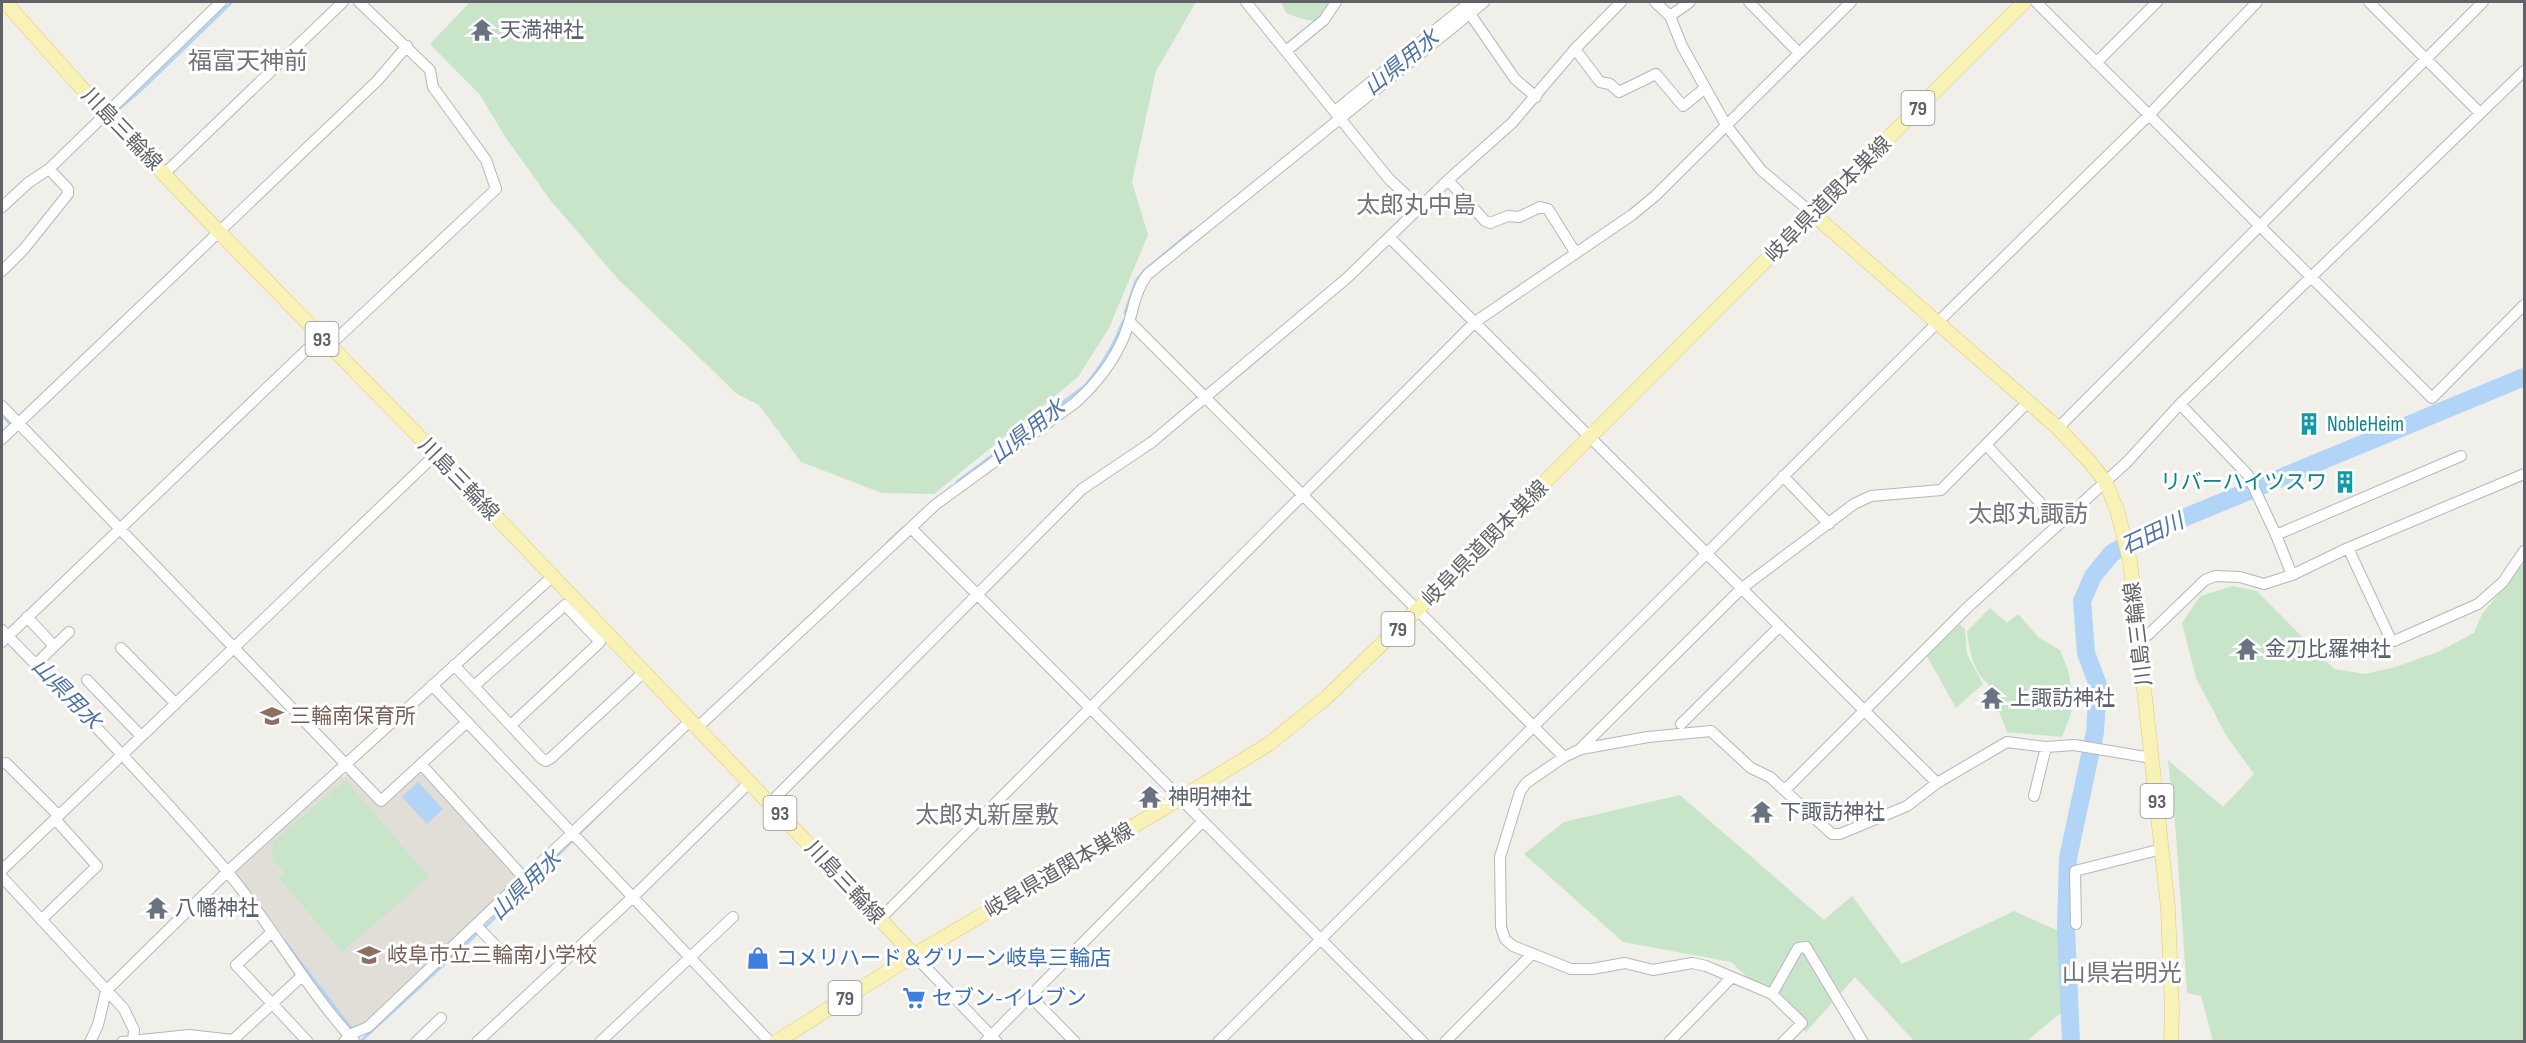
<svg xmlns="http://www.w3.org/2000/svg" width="2526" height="1043" font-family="'Sofia Sans Condensed','Noto Sans JP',sans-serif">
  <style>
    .education { fill: #e0ded7 }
    .green { fill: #c8e5ca }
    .water { fill: #b1d4f7 }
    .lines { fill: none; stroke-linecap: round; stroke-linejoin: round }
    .stream { stroke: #b1d4f7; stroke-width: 3 }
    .river { stroke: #b1d4f7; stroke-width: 18 }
    .minor-casing { stroke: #b5b7bb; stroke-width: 12 }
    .major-casing { stroke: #e5cb6d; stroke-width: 15 }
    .minor { stroke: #fff; stroke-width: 10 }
    .major { stroke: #f8f2b6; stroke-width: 14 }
    .labels { text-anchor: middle; stroke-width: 6; stroke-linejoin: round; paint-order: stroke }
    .shield { fill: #fff; stroke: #909195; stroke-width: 1.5 }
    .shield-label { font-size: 20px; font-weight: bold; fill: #606267 }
    .worship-label { font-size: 21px; fill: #5b616d; stroke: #fff; text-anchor: start }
    .street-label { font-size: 21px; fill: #606267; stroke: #fff }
    .culture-label { font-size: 21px; fill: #0d838f; stroke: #fff; text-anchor: start }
    .education-label { font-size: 21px; fill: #785e54; stroke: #fff; text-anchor: start }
    .shop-label { font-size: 21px; fill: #366cbe; stroke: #fff; text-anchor: start }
    .water-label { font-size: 22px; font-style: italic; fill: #4e74a9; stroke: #fff }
    .quarter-label { font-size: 24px; fill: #717479; stroke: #fff }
  </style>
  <rect width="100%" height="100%" fill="#f0efe9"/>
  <path class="education" d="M348 773 382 807 418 774H425L520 881 362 1028 353 1029 233 869 338 777H344Z"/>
  <path class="green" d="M470 2H1196L1156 71 1132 182 1148 235 1109 328 1078 377 934 494 882 493 801 462 759 405 737 394 618 279 551 201 506 138 480 95 430 44Z
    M1281 2H1339C1323 26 1311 23 1286 13Z
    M2524 563V1041H2213L2201 996 2187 993 2176 834 2168 760 2223 807 2254 774 2226 735 2196 678 2182 623 2200 596 2233 586 2257 591 2334 669 2365 674 2395 667 2438 652 2474 633 2482 614Z
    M1990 608 2007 623 2018 614 2039 638 2060 650 2068 670 2072 691 2071 714 2062 737 2007 732 1988 684C1973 671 1969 650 1967 631Z
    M1960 624 1965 629 1967 654 1983 684 1956 708 1927 656Z
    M346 780 429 877 342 952 279 878 285 873 272 860 273 842Z
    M1680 795 1824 920 1852 896 1902 964 2014 911 2065 934 2062 1012 2027 1041H1914L1855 977 1806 1032 1731 962 1623 942 1524 854 1564 822Z"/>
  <path class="water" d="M418 782 443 809 427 824 402 797Z"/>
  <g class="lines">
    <path class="stream" d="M117 110 140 91 232 2
      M1125 313 1136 281 1144 271 1192 231
      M2 415 11 425
      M957 482 1086 385C1101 366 1115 345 1123 321
      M888 542 903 528
      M578 835 601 812
      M484 928 573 840
      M283 939 351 1028
      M361 1041 479 932"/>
    <path class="river" d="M2071 1042 2066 929 2068 858 2095 732 2098 685 2086 653 2082 601 2093 576 2112 553 2157 529 2524 377"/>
    <g class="minor-casing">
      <path id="minor" d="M1246 2 1389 179 1419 207
        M1655 2 1670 16 1682 46 1726 125 1761 170 1813 214
        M1749 2 1799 53
        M2036 2 2432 398 2524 305
        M2369 2 2480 113
        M1466 8 1515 79 1536 97
        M1670 16 1690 2
        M1575 49 1600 82 1610 84 1619 92 1656 74 1683 106 1704 89
        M1286 51 1324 20 1336 2
        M2096 63 2157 2
        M1335 111 1470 2
        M164 174 343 2
        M1448 180 1485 221 1490 223 1508 216 1519 217 1540 207 1548 209 1575 252
        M2 207 28 183 49 169 221 2
        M1389 237 1937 783
        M2 271 24 249 68 194V189L49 169
        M1130 322 1564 757
        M329 346 496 189 486 160 433 87 430 70 359 2
        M2180 404 2248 475 2276 535 2292 575
        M2 406 381 801 421 764 525 879
        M2058 428 2483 2
        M2 439 377 81 407 46
        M1987 446 2059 523
        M1783 476 1829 524
        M911 528 1423 1042
        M2276 535 2461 456
        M2348 548 2391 640 2394 641 2478 604 2503 582 2524 551
        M27 617 54 646
        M2 630C78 708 155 787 226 870 272 925 306 989 355 1042
        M2139 640 2149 634 2205 580 2215 576 2240 577 2264 584 2292 575 2348 548 2524 474
        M2 642 320 337
        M121 648 176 704
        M40 660 69 632
        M454 665 542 759 546 761 551 758 644 672
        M87 680 141 736
        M432 685 770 1042
        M474 686 565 605 600 642 511 725
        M1681 724 1780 626
        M698 727 935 505 1075 403C1095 385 1112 364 1123 339 1133 318 1133 292 1148 274L1484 2
        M1581 748 1742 588 1854 504 1871 496 1941 490 2028 402
        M6 763 58 815
        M421 764 467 722
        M1785 790 1968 607 2127 462 2180 404 2524 71
        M2034 796 2046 747
        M770 803 1082 489 1152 442 1347 278 1448 180 1512 123 1575 49 1621 2
        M2 870 436 454
        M2 877 124 1009 134 1030 133 1042
        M880 919 1475 322 1632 215 1655 196 1851 2
        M41 920 97 866 55 819
        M2076 924 2075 871 2162 849
        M476 925 508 959
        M271 933 236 965 308 1042
        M914 955 997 1042
        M1772 994 1802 1023 1783 1042
        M1030 996 1075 1042
        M90 1042 98 1025 106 991 227 872 553 576
        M122 1042 189 1035 233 1040 302 976
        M344 1042 349 1035 368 1027 691 720
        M416 1042 441 1018
        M477 1042 633 897 749 783
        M600 1042 733 917
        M985 1042 1203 821
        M1218 1042 1938 322 2148 116 2257 2
        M1445 1042 1531 955
        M1669 1042 1731 978
        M1863 1042 1806 947 1798 948 1772 994 1706 966 1692 963 1653 970 1625 963 1592 969H1571L1513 946 1505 939 1501 927 1500 857 1520 792 1526 783 1564 757 1581 749 1648 737 1711 731 1751 768 1770 777 1832 834H1840L1907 806 1937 783 2007 742 2046 747 2074 745 2152 758"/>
    </g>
    <g class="major-casing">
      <path id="major" d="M5 2 77 83 219 232 436 454 914 955
        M1813 214 2058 428 2089 461 2105 481 2117 510 2130 561 2168 908 2172 1010 2171 1042
        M776 1042 914 955 1181 798 1269 744 1327 697 1418 609 2024 2"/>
    </g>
    <use href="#minor" class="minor"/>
    <use href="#major" class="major"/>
  </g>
  <defs>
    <g id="temple-bare" transform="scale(1.8)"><path d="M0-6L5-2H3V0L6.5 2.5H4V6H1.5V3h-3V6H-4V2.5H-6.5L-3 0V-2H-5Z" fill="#6b7280" stroke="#fff" stroke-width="2.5" paint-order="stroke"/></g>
    <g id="building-bare" transform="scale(1.8)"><path d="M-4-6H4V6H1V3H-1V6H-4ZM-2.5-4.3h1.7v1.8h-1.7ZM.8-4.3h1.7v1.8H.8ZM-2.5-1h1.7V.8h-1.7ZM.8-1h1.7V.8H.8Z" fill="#0f9aa8" stroke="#fff" stroke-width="2.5" paint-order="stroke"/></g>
    <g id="school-bare" transform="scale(1.8)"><path d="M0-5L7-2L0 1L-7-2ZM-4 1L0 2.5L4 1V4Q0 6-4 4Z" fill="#8d6e63" stroke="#fff" stroke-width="2.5" paint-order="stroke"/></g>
    <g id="shop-bare" transform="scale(1.8)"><path d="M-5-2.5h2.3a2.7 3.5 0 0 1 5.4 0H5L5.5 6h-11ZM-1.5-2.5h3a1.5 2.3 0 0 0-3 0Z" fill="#3f7fe0" stroke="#fff" stroke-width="2.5" paint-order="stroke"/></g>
    <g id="supermarket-bare" transform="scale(1.8)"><path d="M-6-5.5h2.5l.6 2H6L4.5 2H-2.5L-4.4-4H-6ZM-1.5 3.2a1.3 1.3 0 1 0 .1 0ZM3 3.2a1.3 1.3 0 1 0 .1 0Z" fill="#3f7fe0" stroke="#fff" stroke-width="2.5" paint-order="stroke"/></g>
  </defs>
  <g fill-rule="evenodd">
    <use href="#temple-bare" x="482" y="30"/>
    <use href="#building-bare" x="2309" y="424"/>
    <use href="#building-bare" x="2345" y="482"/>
    <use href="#temple-bare" x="2247" y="649"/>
    <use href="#temple-bare" x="1992" y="698"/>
    <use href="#school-bare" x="272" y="716"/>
    <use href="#temple-bare" x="1150" y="797"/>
    <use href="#temple-bare" x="1762" y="812"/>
    <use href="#temple-bare" x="157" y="908"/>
    <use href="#school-bare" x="369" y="955"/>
    <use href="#shop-bare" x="758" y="958"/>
    <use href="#supermarket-bare" x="914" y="998"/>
  </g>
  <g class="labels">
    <g class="shield">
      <rect x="1901.5" y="91" width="33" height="34" rx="4.5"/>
      <rect x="305.5" y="322" width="33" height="34" rx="4.5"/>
      <rect x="1381.5" y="612" width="33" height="34" rx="4.5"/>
      <rect x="2140.5" y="784" width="33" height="34" rx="4.5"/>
      <rect x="763.5" y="796" width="33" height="34" rx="4.5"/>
      <rect x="828.5" y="981" width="33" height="34" rx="4.5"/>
    </g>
    <g class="shield-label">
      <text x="1918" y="115">79</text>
      <text x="322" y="346">93</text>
      <text x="1398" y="636">79</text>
      <text x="2157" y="808">93</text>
      <text x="780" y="820">93</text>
      <text x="845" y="1005">79</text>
    </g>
    <g class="worship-label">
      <text x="500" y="37">天満神社</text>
      <text x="2265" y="656">金刀比羅神社</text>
      <text x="2010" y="705">上諏訪神社</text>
      <text x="1168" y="804">神明神社</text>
      <text x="1780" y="819">下諏訪神社</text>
      <text x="175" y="915">八幡神社</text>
    </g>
    <g class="street-label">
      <text transform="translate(122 129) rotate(46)" y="7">川島三輪線</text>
      <text transform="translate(1828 199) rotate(-45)" y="7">岐阜県道関本巣線</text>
      <text transform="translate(459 479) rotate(46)" y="7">川島三輪線</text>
      <text transform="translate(1485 543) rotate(-45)" y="7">岐阜県道関本巣線</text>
      <text transform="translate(2138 634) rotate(-97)" y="7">川島三輪線</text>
      <text transform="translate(1059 870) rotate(-30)" y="7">岐阜県道関本巣線</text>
      <text transform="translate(845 882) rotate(47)" y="7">川島三輪線</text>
    </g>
    <g class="culture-label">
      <text x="2327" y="431">NobleHeim</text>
      <text x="2327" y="489" text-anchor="end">リバーハイツスワ</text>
    </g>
    <g class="education-label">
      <text x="290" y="723">三輪南保育所</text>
      <text x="387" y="962">岐阜市立三輪南小学校</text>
    </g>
    <g class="shop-label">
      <text x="776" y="965">コメリハード＆グリーン岐阜三輪店</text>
      <text x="932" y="1005">セブン-イレブン</text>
    </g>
    <g class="water-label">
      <text transform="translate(1401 62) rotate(-39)" y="8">山県用水</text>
      <text transform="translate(1027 431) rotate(-38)" y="8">山県用水</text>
      <text transform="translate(2152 533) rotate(-25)" y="8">石田川</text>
      <text transform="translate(67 693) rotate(46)" y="8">山県用水</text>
      <text transform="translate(525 885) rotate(-44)" y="8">山県用水</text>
    </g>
    <g class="quarter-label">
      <text x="248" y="69">福富天神前</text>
      <text x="1416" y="213">太郎丸中島</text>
      <text x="2028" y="522">太郎丸諏訪</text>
      <text x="987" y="823">太郎丸新屋敷</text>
      <text x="2122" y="981">山県岩明光</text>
    </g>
  </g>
  <rect width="2526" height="1043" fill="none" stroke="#606267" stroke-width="6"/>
</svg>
